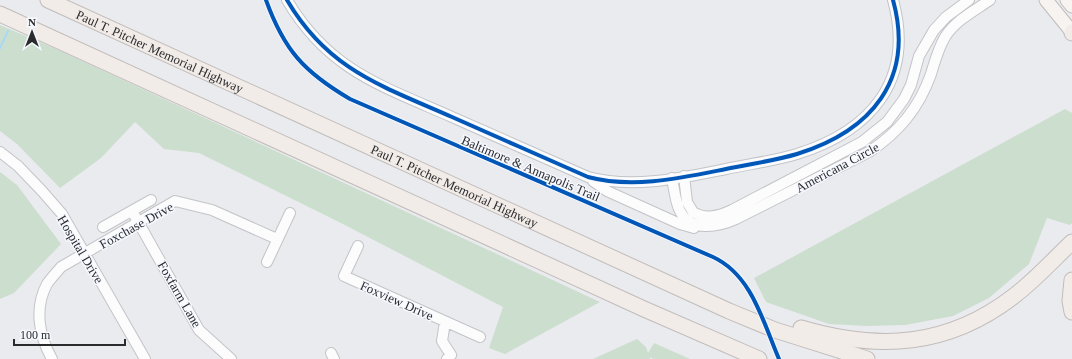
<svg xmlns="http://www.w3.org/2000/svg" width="1072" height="359" font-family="'Times New Roman',serif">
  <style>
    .green { fill: #ccdecd }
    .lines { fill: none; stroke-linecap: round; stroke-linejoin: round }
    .stream { stroke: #aad8f7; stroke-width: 2 }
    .minor-casing { stroke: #c3c4c7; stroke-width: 12 }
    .major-casing { stroke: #c1bcba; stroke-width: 15 }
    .highway-casing { stroke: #c1bcba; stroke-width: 17 }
    .minor { stroke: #fcfcfd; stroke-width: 10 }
    .major { stroke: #f6f3f1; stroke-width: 13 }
    .highway { stroke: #f2ece8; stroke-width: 15 }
    .cycleway-casing { stroke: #f5f8ff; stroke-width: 6 }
    .cycleway { stroke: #0057b8; stroke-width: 4 }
    .labels { text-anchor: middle; stroke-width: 3; stroke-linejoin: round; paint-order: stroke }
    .street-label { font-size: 13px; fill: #2a2b2d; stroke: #f5f8ff }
  </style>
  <rect width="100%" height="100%" fill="#eaebef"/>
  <path class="green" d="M0 25 63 52 600 302 505 354 489 348 503 307 339 222 199 153 164 149 135 122 101 158 60 188 17 144 0 131Z
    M1065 109 1072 113V223L1070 225 1047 218 1029 264 989 298 953 316 905 325 866 326 829 324 766 302 754 278Z
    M0 172 17 185 61 244 14 293 0 299Z
    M637 339 646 347 648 353 654 343 690 359H653L650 357V359H593Z"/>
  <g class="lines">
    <path class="stream" d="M0 48 8 31"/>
    <g class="minor-casing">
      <path id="minor" d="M287 0C328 70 382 86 452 117 497 137 543 157 588 177 633 189 681 178 726 169 749 164 774 161 797 154 871 131 915 80 893 0
        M0 152 18 166 42 191 62 214 145 359
        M684 176 687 202 693 212C706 220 719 216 732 210L862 142 887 122 904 99 911 85 919 56 934 30 946 17 969 0
        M672 178C674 188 675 200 679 209 689 233 718 227 736 219L869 152C899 132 919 108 931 74 935 61 938 49 945 37 956 20 974 11 990 0
        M593 181 607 191 680 224 694 228
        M132 211 199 330 231 359
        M103 227 151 200
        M358 246 344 276 480 337
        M267 262 290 213
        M445 322 442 341 451 355 447 359
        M331 353 334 359
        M52 359C39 336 34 308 47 284 51 278 57 272 61 267L175 201 212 210 277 239"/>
    </g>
    <g class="major-casing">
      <path id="major" d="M1046 0 1072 32
        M1067 0 1072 6"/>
    </g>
    <g class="highway-casing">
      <g id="highway">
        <path id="s1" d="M48 0 729 311 775 330 867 359"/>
        <path d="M0 14 644 309 759 359"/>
        <path d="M1072 32V33"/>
        <path d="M1072 280 1070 301 1072 312"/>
        <path d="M801 328C879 351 948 347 1014 296 1035 280 1053 260 1072 242"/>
      </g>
    </g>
    <use href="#minor" class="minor"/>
    <use href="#major" class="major"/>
    <use href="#highway" class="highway"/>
    <g class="cycleway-casing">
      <path id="cycleway" d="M266 0C284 50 304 72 350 99L713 257C752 275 763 322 779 359
        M287 0C328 70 382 86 452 117 497 137 543 157 588 177 633 189 681 178 726 169 749 164 774 161 797 154 871 131 915 80 893 0"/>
    </g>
    <use href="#cycleway" class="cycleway"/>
  </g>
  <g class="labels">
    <g class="street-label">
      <text dy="5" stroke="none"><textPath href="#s1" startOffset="123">Paul T. Pitcher Memorial Highway</textPath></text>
      <text transform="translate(837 167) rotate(-28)" y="5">Americana Circle</text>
      <text transform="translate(531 168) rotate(23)" y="5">Baltimore &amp; Annapolis Trail</text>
      <text dy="5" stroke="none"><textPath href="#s1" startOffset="447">Paul T. Pitcher Memorial Highway</textPath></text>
      <text transform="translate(136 225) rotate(-29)" y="5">Foxchase Drive</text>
      <text transform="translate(81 249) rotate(59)" y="5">Hospital Drive</text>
      <text transform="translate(180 294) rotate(60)" y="5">Foxfarm Lane</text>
      <text transform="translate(397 300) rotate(24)" y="5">Foxview Drive</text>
    </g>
  </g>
  <g transform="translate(32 32)" stroke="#f5f8ff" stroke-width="3" paint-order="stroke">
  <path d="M0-3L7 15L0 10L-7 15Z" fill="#2a2b2d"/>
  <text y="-6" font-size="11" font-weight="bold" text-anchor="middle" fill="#2a2b2d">N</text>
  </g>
  <path d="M14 339v6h111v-6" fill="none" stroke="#2a2b2d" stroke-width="2"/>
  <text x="20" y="339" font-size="12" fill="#2a2b2d" stroke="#f5f8ff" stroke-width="3" paint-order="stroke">100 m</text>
</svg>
